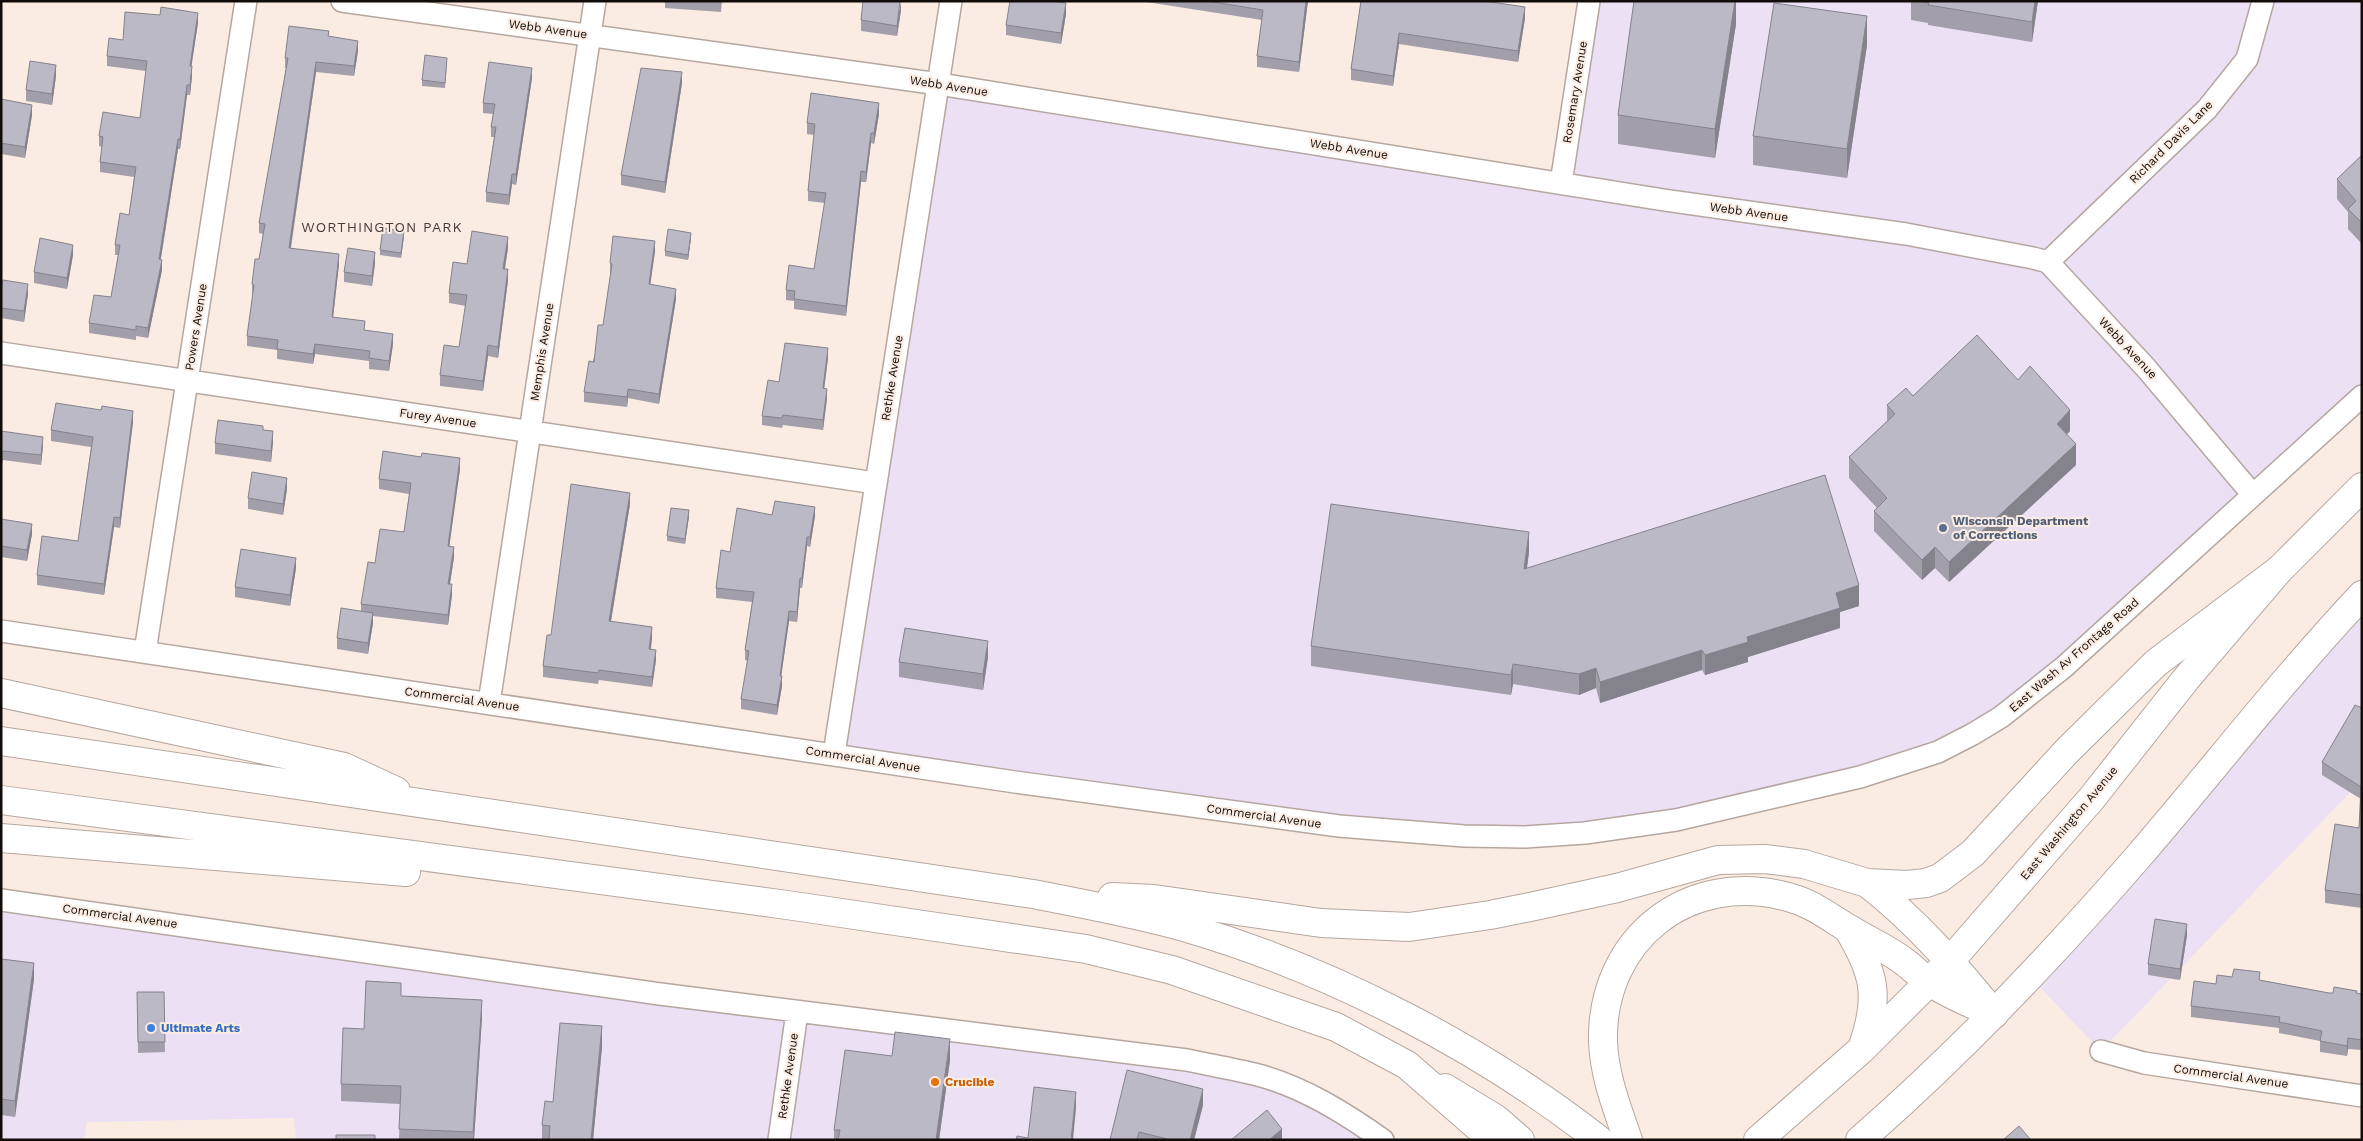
<svg xmlns="http://www.w3.org/2000/svg" width="2363" height="1141" font-family="'Work Sans',sans-serif">
  <style>
    .commercial { fill: #ece0f5 }
    .lines { fill: none; stroke-linecap: round; stroke-linejoin: round }
    .street-casing { stroke: #b5a79f; stroke-width: 24 }
    .primary-casing { stroke: #b5a79f; stroke-width: 30 }
    .highway-casing { stroke: #b5a79f; stroke-width: 30 }
    .street { stroke: #fff; stroke-width: 21 }
    .primary { stroke: #fff; stroke-width: 28 }
    .highway { stroke: #fff; stroke-width: 28 }
    .wall { fill: #a29fab }
    .shaded-wall { fill: #84828b }
    .building { fill: #bcb9c7; stroke: #84828b }
    .service-dot { fill: #5c6f8a; stroke: #fbece3; stroke-width: 2 }
    .shop-dot { fill: #3f7fe0; stroke: #fbece3; stroke-width: 2 }
    .food-dot { fill: #e8710a; stroke: #fbece3; stroke-width: 2 }
    .labels { text-anchor: middle; stroke-width: 4; stroke-linejoin: round; paint-order: stroke }
    .street-label { font-size: 12px; fill: #110c09; stroke: #fbece3 }
    .service-label { font-size: 12px; font-weight: bold; fill: #4e5e75; stroke: #fbece3; text-anchor: start }
    .shop-label { font-size: 12px; font-weight: bold; fill: #366cbe; stroke: #fbece3; text-anchor: start }
    .food-label { font-size: 12px; font-weight: bold; fill: #c56008; stroke: #fbece3; text-anchor: start }
    .neighbourhood-label { font-size: 14px; letter-spacing: 1px; fill: #483c35; stroke: #fbece3 }
  </style>
  <rect width="100%" height="100%" fill="#fbece3"/>
  <path class="commercial" d="M1589 1H2362V396L1973 734 1727 809 1464 836 834 754 939 84 1561 183Z
    M2362 595V780L2101 1051 2030 977Z
    M1 900 1259 1076 1383 1140H296L294 1118 87 1122 84 1140H1Z"/>
  <g class="lines">
    <g class="street-casing">
      <path id="street" d="M342 1 939 84 1664 200 1906 234 2033 258 2048 262 2146 368 2253 495
        M1561 183 1589 1
        M2048 262 2207 109 2247 59 2263 1
        M1 353 875 483
        M1 631 1015 782 1339 826 1464 836 1525 837 1585 833 1676 820 1860 777 1938 752 1973 734 2001 717 2064 667 2362 396
        M145 652 246 1
        M489 703 595 1
        M834 754 951 1
        M1 900 660 994 1187 1060C1210 1065 1234 1069 1258 1075 1303 1087 1345 1113 1383 1140
        M2101 1051 2144 1063 2362 1096
        M779 1140 797 1012"/>
    </g>
    <g class="primary-casing">
      <path id="primary" d="M1848 929C1875 973 1880 997 1863 1046
        M1445 1088 1496 1119 1520 1140
        M1628 1140C1617 1108 1604 1075 1603 1041 1601 939 1688 870 1788 897 1812 903 1830 918 1851 930 1869 941 1890 950 1906 963 1914 969 1921 977 1930 982 1949 995 1973 1004 1994 1014
        M1758 1140 1862 1049 1950 961 2092 798 2186 679 2279 570 2362 487
        M1860 1140C1960 1053 2051 957 2138 857 2213 770 2283 679 2362 595"/>
    </g>
    <g class="highway-casing">
      <path id="highway" d="M1 693 344 767 396 791
        M1 741 1033 894C1083 904 1134 913 1184 927 1329 969 1480 1047 1599 1140
        M1 800 787 905 1086 949 1172 970 1336 1027 1407 1065 1493 1140
        M1 838 406 872
        M1867 883C1916 921 1955 966 1994 1014
        M1112 897 1154 899 1321 923 1409 927 1490 915 1530 907 1617 888 1718 860 1765 859 1804 864 1867 883 1907 885 1926 883 1940 878 1973 853 2067 751 2156 663 2279 570"/>
    </g>
    <use href="#street" class="street"/>
    <use href="#primary" class="primary"/>
    <use href="#highway" class="highway"/>
  </g>
  <path class="wall" d="M665 1H722L721 12 665 8Z
    M1140 1H1308L1299 72 1257 67V56L1262 20Z
    M1361 1 1525 18 1518 62 1399 44 1393 86 1351 80V69Z
    M1736 1V24L1715 158 1618 144V115Z
    M1911 1H2038L2032 42 1928 25V23L1911 20Z
    M1058 2 1066 14 1061 44 1006 35V25Z
    M901 10 897 36 861 31V20Z
    M198 23 191 66 192 76 190 95H187L180 149H178L161 259 162 270 148 338 136 336V340L89 333V323L111 297 118 255H115V245L129 215 134 177 100 172V162L102 147 99 146V136L140 118 146 71 107 66V56Z
    M329 36 358 51 354 76 316 72 291 248 339 264 333 317 365 330 393 344 389 371 369 369V361L315 354 313 364 277 359V350L247 346V336L253 295H252V284L259 259 263 234 259 233V223L286 68H285V58Z
    M1867 45 1847 178 1753 165V136Z
    M447 63 445 88 422 86V80Z
    M56 76 52 105 26 101V90Z
    M532 78 516 185 512 184 509 205 486 202V192L494 137H491V127L493 114 483 113V103Z
    M682 83 665 193 621 185V175Z
    M1 99 32 115 25 158 1 154Z
    M879 114 874 144 871 143 866 182H861L846 316 794 309V301L786 300V290L814 269 825 203 808 201V191L814 135 807 134V123Z
    M2362 155V244L2348 229V212L2337 199V179Z
    M404 236 401 258 380 255V250Z
    M691 238 688 260 665 256V251Z
    M508 248 505 269 508 280 498 358 488 356 483 391 440 386V375L459 347 466 306 449 303V293L467 264Z
    M655 251 650 285 676 299 659 404 628 398 627 407 584 402V392L603 325 611 273H610V263Z
    M73 255 67 289 34 283V272Z
    M375 263 372 286 344 282V272Z
    M1 290 28 294 24 322 1 318Z
    M828 358 824 388 827 398 823 430 783 425 782 428 762 425V416L779 382Z
    M2018 380 2070 431 2067 434 2076 465 1949 582 1935 568 1922 580 1874 531V511L1877 508 1849 478V457L1887 421V405L1913 396Z
    M133 422 120 528 114 527 104 595 37 585V575L78 541 91 447 51 441V430Z
    M263 430 273 442 271 462 215 454V443Z
    M1 431 43 446 41 465 3 460 1 467Z
    M460 469 449 546 454 557 450 584 452 595 448 625 373 616V623L368 654 337 649V638L361 611V604L375 563 404 532 409 494 379 489V479Z
    M287 489 283 515 248 509V498Z
    M630 504 611 622 652 638 651 650 656 660 652 687 599 680 598 684 543 677V666L551 635Z
    M772 515 815 516 810 547 807 546 802 588H800L797 622 789 621 781 676 782 686 777 715 741 709V699L748 661 745 660V650L752 602 716 598V588L730 552Z
    M689 516 685 544 667 541V536Z
    M1 519 32 534 27 561 1 557Z
    M1529 552 1527 568 1859 606 1840 612V628L1748 657V662L1705 675 1702 670 1600 703 1596 688 1579 695 1513 684 1511 695 1311 666V646Z
    M296 568 290 606 235 597V587Z
    M988 657 983 690 899 677V662Z
    M2362 708V908L2325 903V890L2359 828 2361 799 2322 775V762Z
    M2187 935 2180 980 2148 975V964Z
    M1 959 34 979 15 1117 1 1115Z
    M2260 980 2329 993 2362 994V1050L2348 1049 2347 1056 2320 1052V1041L2279 1033V1028L2191 1017V1006L2216 984Z
    M137 992H164L165 1052 138 1053Z
    M401 996 482 1017 474 1140H399L400 1104 341 1101V1084L364 1029Z
    M602 1047 593 1140H542V1125L553 1102Z
    M950 1060 939 1140H834V1130Z
    M1203 1105 1194 1140H1110Z"/>
  <path class="shaded-wall" d="M901 1V10L897 36V26Z
    M1306 1H1308L1299 72V62Z
    M1735 1H1736V24L1715 158V129Z
    M2035 1H2038L2032 42V22Z
    M1066 3V14L1061 44V33Z
    M1525 7V18L1518 62V51Z
    M198 13V23L190 76V66Z
    M1867 16V45L1847 178V149Z
    M1399 33V44L1393 86V76Z
    M358 41V51L354 76V66Z
    M316 62V72L289 258V248Z
    M56 65V76L52 105V94Z
    M192 66V76L190 95V85Z
    M532 68V78L516 185V174Z
    M682 72V83L665 193V182Z
    M187 85V95L180 149V139Z
    M879 103V114L874 144V133Z
    M32 105V115L25 158V147Z
    M871 133V143L866 182V172Z
    M178 139V149L159 269V259Z
    M861 171V182L846 316V306Z
    M512 174V184L509 205V195Z
    M404 231V236L401 258V253Z
    M691 233V238L688 260V255Z
    M508 237V248L503 279V269Z
    M655 241V251L649 294V284Z
    M73 245V255L67 289V278Z
    M375 252V263L372 286V276Z
    M339 254V264L332 327V317Z
    M162 260V270L148 338V328Z
    M508 269V280L498 358V347Z
    M28 284V294L24 322V311Z
    M676 289V299L659 404V394Z
    M393 334V344L389 371V361Z
    M315 344V354L313 364V354Z
    M488 345V356L483 391V381Z
    M828 348V358L823 398V388Z
    M628 389V398L627 407V397Z
    M827 389V398L823 430V420Z
    M2070 410V431L2057 444V424Z
    M133 411V422L120 528V518Z
    M273 431V442L271 462V451Z
    M43 437V446L41 465V455Z
    M2076 444V465L1949 582V562Z
    M460 458V469L448 556V546Z
    M287 478V489L283 515V504Z
    M630 493V504L609 632V621Z
    M815 507V516L810 547V537Z
    M689 510V516L685 544V539Z
    M114 517V527L104 595V584Z
    M32 524V534L27 561V550Z
    M1529 532V552L1524 589V569Z
    M807 537V546L802 588V578Z
    M454 547V557L448 595V584Z
    M1935 547V568L1922 580V560Z
    M296 558V568L290 606V595Z
    M800 578V588L797 622V612Z
    M452 584V595L448 625V615Z
    M1859 585V606L1840 612V628L1748 657V662L1705 675V655L1747 637 1836 593Z
    M789 611V621L780 685V676Z
    M373 613V623L368 654V643Z
    M652 627V638L649 660V649Z
    M988 641V657L983 690V674Z
    M656 650V660L652 687V677Z
    M1702 650V670L1600 703V682Z
    M1513 664V684L1511 695V675Z
    M1596 668V688L1579 695V674Z
    M782 676V686L777 715V705Z
    M2187 924V935L2180 980V969Z
    M34 963V979L15 1117V1101Z
    M482 1000V1017L474 1140H473Z
    M602 1026V1047L593 1140H591Z
    M2348 1038V1049L2347 1056V1046Z
    M950 1039V1060L939 1140H936Z
    M1203 1089V1105L1194 1140H1190Z
    M1076 1092V1108L1073 1140H1071Z
    M1282 1129V1140H1269Z"/>
  <path class="building" d="M863 1H900L897 26 861 20Z
    M1010 1H1057V2L1066 3 1061 33 1006 25Z
    M1207 1H1306L1299 62 1257 56 1263 10Z
    M1361 1H1484L1525 7 1518 51 1399 33 1393 76 1351 69Z
    M1634 1H1735L1715 129 1618 115Z
    M1920 1H2035L2032 22 1928 5 1929 3Z
    M1774 3 1867 16 1847 149 1753 136Z
    M161 7 198 13 190 66H192L190 85H187L180 139H178L159 259 162 260 148 328 136 326V330L89 323 94 295 111 297 120 245H115L120 213 129 215 136 167 100 162 103 137 99 136 103 112 140 118 147 61 107 56 109 38 123 40 125 12 160 15Z
    M289 26 329 31 328 36 358 41 354 66 316 62 289 248 339 254 332 317 365 321 364 330 393 334 389 361 369 358 370 351 315 344 313 354 277 349 278 340 247 336 254 285 252 284 255 259H259L265 224 259 223 288 58H285Z
    M425 55 447 58 445 83 422 80Z
    M30 61 56 65 52 94 26 90Z
    M489 62 532 68 516 174H512L509 195 486 192 496 127H491L495 104 483 103Z
    M641 68 682 72 665 182 621 175Z
    M811 93 879 103 874 133H871L866 172 861 171 846 306 794 299 795 291 786 290 789 265 814 269 826 193 808 191 815 124 807 123Z
    M1 99 32 105 25 147 1 143Z
    M2362 155V223L2348 209 2356 201 2337 179Z
    M383 228 404 231 401 253 380 250Z
    M668 229 691 233 688 255 665 251Z
    M472 231 508 237 503 269H508L498 347 488 345 483 381 440 375 444 345 459 347 467 295 449 293 453 262 467 264Z
    M613 236 655 241 649 284 676 289 659 394 628 389 627 397 584 392 589 361 594 362 598 325H603L612 264 610 263Z
    M40 238 73 245 67 278 34 272Z
    M348 248 375 252 372 276 344 272Z
    M3 280 28 284 24 311 1 308V290Z
    M1977 335 2018 380 2030 366 2070 410 2057 424 2076 444 1949 562 1935 547 1922 560 1874 511 1887 498 1849 457 1895 414 1887 405 1906 388 1913 396Z
    M785 343 828 348 823 388 827 389 823 420 783 415 782 418 762 416 768 380 779 382Z
    M56 403 101 410 102 406 133 411 120 518 114 517 104 584 37 575 42 536 78 541 93 437 51 430Z
    M218 420 263 426V430L273 431 271 451 215 443Z
    M1 431 43 437 41 455 3 451 1 457Z
    M383 451 421 457 422 453 460 458 448 546 454 547 448 584H452L448 615 361 604 368 562 375 563 380 529 404 532 411 483 379 479Z
    M252 472 287 478 283 504 248 498Z
    M1825 475 1859 585 1836 593 1840 608 1747 637 1748 642 1705 655 1702 650 1600 682 1596 668 1579 674 1513 664 1511 675 1311 646 1331 504 1529 532 1524 569Z
    M571 484 630 493 609 621 652 627 649 649 656 650 652 677 599 670 598 673 543 666 547 635H551Z
    M775 501 815 507 810 537H807L802 578H800L797 612 789 611 780 676H782L777 705 741 699 749 651 745 650 754 592 716 588 721 550 730 552 737 508 772 515Z
    M671 508 689 510 685 539 667 536Z
    M1 519 32 524 27 550 1 546Z
    M241 549 296 558 290 595 235 587Z
    M341 608 373 613 368 643 337 638Z
    M905 628 988 641 983 674 899 662Z
    M2355 705 2362 708V895L2325 890 2335 824 2359 828 2361 787 2322 762Z
    M2155 919 2187 924 2180 969 2148 964Z
    M1 959 34 963 15 1101 1 1099Z
    M2234 969 2260 972 2259 980 2329 993H2333L2334 987 2357 991 2356 993 2362 994V1040L2348 1038 2347 1046 2320 1041 2322 1031 2279 1022 2280 1017 2191 1006 2194 981 2216 984 2217 975 2232 977Z
    M366 981 401 983V996L482 1000 473 1132 399 1129 401 1086 341 1084 343 1028 364 1029Z
    M137 992H164L165 1042H138Z
    M560 1023 602 1026 591 1140H549L550 1126 542 1125 545 1101 553 1102Z
    M895 1032 950 1039 936 1140H838L840 1130H834L845 1050 892 1056Z
    M1127 1070 1203 1089 1190 1140H1171L1139 1132 1137 1140H1110Z
    M1034 1087 1076 1092 1071 1140H1016L1017 1136 1028 1138Z
    M1267 1110 1282 1129 1269 1140H1231Z
    M2019 1126 2031 1140H2003Z
    M336 1135H375V1140H336Z"/>
  <circle class="service-dot" cx="1943" cy="528" r="5"/>
  <circle class="shop-dot" cx="151" cy="1028" r="5"/>
  <circle class="food-dot" cx="935" cy="1082" r="5"/>
  <g class="labels">
    <g class="street-label">
      <text transform="translate(548 29) rotate(8)" y="4">Webb Avenue</text>
      <text transform="translate(949 86) rotate(9)" y="4">Webb Avenue</text>
      <text transform="translate(1575 92) rotate(-81)" y="4">Rosemary Avenue</text>
      <text transform="translate(2171 142) rotate(-45)" y="4">Richard Davis Lane</text>
      <text transform="translate(1349 149) rotate(9)" y="4">Webb Avenue</text>
      <text transform="translate(1749 212) rotate(8)" y="4">Webb Avenue</text>
      <text transform="translate(196 327) rotate(-81)" y="4">Powers Avenue</text>
      <text transform="translate(2128 348) rotate(47)" y="4">Webb Avenue</text>
      <text transform="translate(542 352) rotate(-81)" y="4">Memphis Avenue</text>
      <text transform="translate(892 378) rotate(-81)" y="4">Rethke Avenue</text>
      <text transform="translate(438 418) rotate(8)" y="4">Furey Avenue</text>
      <text transform="translate(2074 655) rotate(-41)" y="4">East Wash Av Frontage Road</text>
      <text transform="translate(462 699) rotate(8)" y="4">Commercial Avenue</text>
      <text transform="translate(863 759) rotate(9)" y="4">Commercial Avenue</text>
      <text transform="translate(1264 816) rotate(8)" y="4">Commercial Avenue</text>
      <text transform="translate(2069 823) rotate(-50)" y="4">East Washington Avenue</text>
      <text transform="translate(120 916) rotate(8)" y="4">Commercial Avenue</text>
      <text transform="translate(788 1076) rotate(-82)" y="4">Rethke Avenue</text>
      <text transform="translate(2231 1076) rotate(8)" y="4">Commercial Avenue</text>
    </g>
    <g class="service-label">
      <text x="1953" y="525">Wisconsin Department<tspan x="1953" dy="14">of Corrections</tspan></text>
    </g>
    <g class="shop-label">
      <text x="161" y="1032">Ultimate Arts</text>
    </g>
    <g class="food-label">
      <text x="945" y="1086">Crucible</text>
    </g>
    <g class="neighbourhood-label">
      <text x="382" y="232">WORTHINGTON PARK</text>
    </g>
  </g>
  <rect width="2363" height="1141" fill="none" stroke="#110c09" stroke-width="5"/>
</svg>
